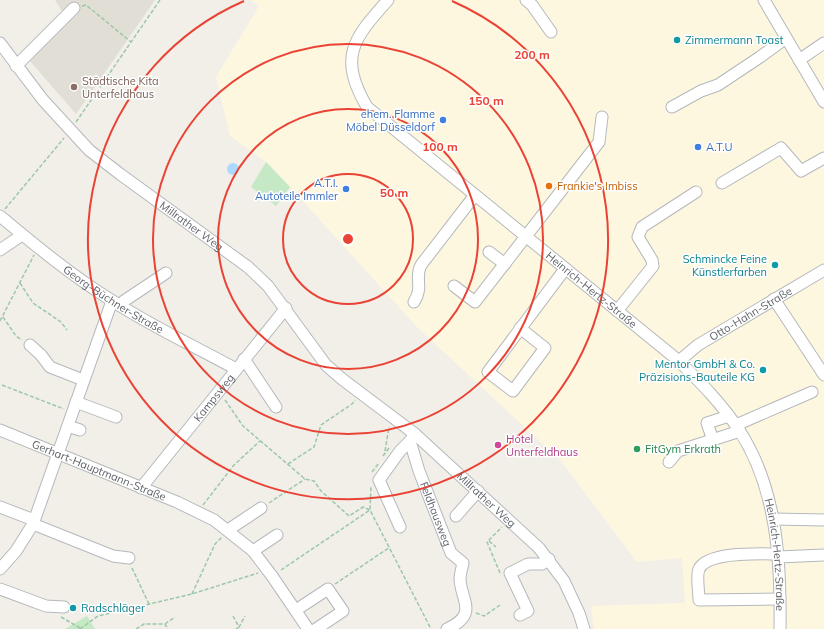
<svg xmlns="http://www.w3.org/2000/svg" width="824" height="629" font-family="Mulish,sans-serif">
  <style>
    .commercial { fill: #fef7e0 }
    .education { fill: #e1ded6 }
    .green { fill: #c5e8c5 }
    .water { fill: #aadaff }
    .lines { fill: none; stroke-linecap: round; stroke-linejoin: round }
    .minor-casing { stroke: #b5b8bc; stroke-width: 13 }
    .path { stroke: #9cc7a9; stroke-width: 1.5; stroke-dasharray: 4 2; stroke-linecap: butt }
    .minor { stroke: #fff; stroke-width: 11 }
    .ring { fill: none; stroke: #ea4335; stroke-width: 2 }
    .culture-dot { fill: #0f9aa8; stroke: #fff; stroke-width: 1.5 }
    .education-dot { fill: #8d6e63; stroke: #fff; stroke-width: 1.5 }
    .shop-dot { fill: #3f7fe0; stroke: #fff; stroke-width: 1.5 }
    .food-dot { fill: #e8710a; stroke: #fff; stroke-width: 1.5 }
    .hotel-dot { fill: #d1479c; stroke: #fff; stroke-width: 1.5 }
    .leisure-dot { fill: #2e9e5b; stroke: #fff; stroke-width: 1.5 }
    .labels { text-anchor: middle; stroke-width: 3; stroke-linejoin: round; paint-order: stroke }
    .culture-label { font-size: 11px; fill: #0d838f; stroke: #fff; text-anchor: start }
    .education-label { font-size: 11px; fill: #785e54; stroke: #fff; text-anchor: start }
    .shop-label { font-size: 11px; fill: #366cbe; stroke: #fff; text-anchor: end }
    .food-label { font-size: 11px; fill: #c56008; stroke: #fff; text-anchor: start }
    .street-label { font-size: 11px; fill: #5f6368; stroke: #fff }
    .hotel-label { font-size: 11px; fill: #b23c85; stroke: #fff; text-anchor: start }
    .leisure-label { font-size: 11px; fill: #27864d; stroke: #fff; text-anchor: start }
    .centre { fill: #ea4335; stroke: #fff; stroke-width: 2 }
    .ring-label { font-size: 12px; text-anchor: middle; font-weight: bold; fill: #ea4335; stroke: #fff; stroke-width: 3; stroke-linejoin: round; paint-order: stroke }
  </style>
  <rect width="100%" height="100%" fill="#f1efe8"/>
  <path class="commercial" d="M250 0H824V629H594L591 606 685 603 682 558 637 562 561 461 418 328 269 164 230 136 216 77 259 6Z"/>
  <path class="education" d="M55 0H155L76 114 30 61 78 12 74 8 62 11Z"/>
  <path class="green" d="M266 162 290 187 276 206 251 187Z
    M87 616 95 629H65Z"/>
  <path class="water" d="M227 169a6 6 0 1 1 12 0a6 6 0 1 1-12 0Z"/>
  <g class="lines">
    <g class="minor-casing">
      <g id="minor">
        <path id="s1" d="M388 0C353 39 338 57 367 107L679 361C700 382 722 404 739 430 777 488 781 561 780 629"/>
        <path d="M526 0 532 5 551 32"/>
        <path d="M764 0 824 102"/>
        <path id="s2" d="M0 43 43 100 89 150 120 174 248 267 268 286 326 365 342 379 415 434 539 548 564 581 579 613 584 629"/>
        <path d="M799 60 824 43"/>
        <path d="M16 66 74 8"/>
        <path d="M672 107 701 91 718 85 760 57 786 38"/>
        <path d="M722 183 781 148 801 171 824 158"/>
        <path id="s3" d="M0 216C36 246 71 275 111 300 151 326 194 346 236 369"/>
        <path d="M0 250 22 235"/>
        <path d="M489 252 505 264"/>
        <path d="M454 286 475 302 599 142 602 117"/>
        <path d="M774 299 824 375"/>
        <path d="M414 302C424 286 414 278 421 265L475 195"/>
        <path d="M121 306 124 301 166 273"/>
        <path d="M617 311 653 266 652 260 638 237 642 227 696 192"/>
        <path d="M520 328 545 348 513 391 488 372 565 269"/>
        <path d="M30 345 41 355 50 367 83 380"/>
        <path d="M244 359 276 407"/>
        <path id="s4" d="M679 361 698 345 824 270"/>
        <path d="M76 402 116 417"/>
        <path d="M736 425 812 392"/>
        <path d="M68 426 80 430"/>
        <path id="s5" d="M0 430 177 502 214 520 253 551 272 576 308 629"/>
        <path id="s6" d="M415 434 410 441 419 471 451 553 463 563C462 568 460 574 460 579 461 601 479 614 447 629"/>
        <path d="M713 440 707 423 729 416"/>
        <path d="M669 462 678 451 740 431"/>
        <path id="s7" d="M141 488 286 308"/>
        <path d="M0 507 34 520"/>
        <path d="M456 516 478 491"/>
        <path d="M773 519 824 520"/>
        <path d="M33 524 113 556 129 558"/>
        <path d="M400 527 379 480 400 451 410 441"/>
        <path d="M228 530 261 508"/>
        <path d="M253 551 277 535"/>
        <path d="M778 554C761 554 708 551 699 569 696 576 699 591 699 600L780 599"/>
        <path d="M779 557 824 555"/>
        <path d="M0 569 16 551 33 524 112 301"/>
        <path d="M0 589 46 606 64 607"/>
        <path d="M296 610 328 589 343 611 316 629"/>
        <path d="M520 615 528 611 510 573 528 564H542L549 559"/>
      </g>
    </g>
    <path class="path" d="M82 6 86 5 131 42
      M76 122 160 0
      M5 209 64 138
      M20 283 33 303 61 322 67 330
      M3 317 16 336 22 340
      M0 321 34 255
      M2 385 64 409
      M225 400 243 426 305 479 314 481 321 491 349 516 363 507 370 510 431 629
      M385 451 389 427
      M383 456 389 448
      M288 464 314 447 321 425 352 404 355 400
      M372 472 379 463
      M269 503 305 479
      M203 505 234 465 260 441
      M489 541 496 547
      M132 568 149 604
      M281 570 370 510 371 486
      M500 573 487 542 502 527
      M335 584 390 547
      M192 594 215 544 222 537
      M476 613 484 616 500 605
      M233 616 239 627 245 616
      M61 617 80 628
      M165 624 175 617
      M80 629 98 616 192 594 258 573
      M136 629 144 624H165L168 629
      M236 629 239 627 241 629"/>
    <use href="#minor" class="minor"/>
  </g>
  <g class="ring">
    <circle cx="348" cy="239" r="65"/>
    <circle cx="348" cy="239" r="130"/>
    <circle cx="348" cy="239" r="195"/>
    <path d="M452 1A260 260 0 1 1 244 1"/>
  </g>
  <g class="culture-dot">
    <circle cx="677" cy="40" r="4"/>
    <circle cx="775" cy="265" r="4"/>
    <circle cx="763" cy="370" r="4"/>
    <circle cx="73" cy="608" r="4"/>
  </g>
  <circle class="education-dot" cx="74" cy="87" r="4"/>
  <g class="shop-dot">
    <circle cx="443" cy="120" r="4"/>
    <circle cx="698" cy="147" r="4"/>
    <circle cx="346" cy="189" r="4"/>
  </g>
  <circle class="food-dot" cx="549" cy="186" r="4"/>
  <circle class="hotel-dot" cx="498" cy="445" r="4"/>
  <circle class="leisure-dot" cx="637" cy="449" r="4"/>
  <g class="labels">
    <g class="culture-label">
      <text x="685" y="44">Zimmermann Toast</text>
      <text x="767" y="263" text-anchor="end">Schmincke Feine<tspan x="767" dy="13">Künstlerfarben</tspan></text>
      <text x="755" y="368" text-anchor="end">Mentor GmbH &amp; Co.<tspan x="755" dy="13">Präzisions-Bauteile KG</tspan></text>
      <text x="81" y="612">Radschläger</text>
    </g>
    <g class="education-label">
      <text x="82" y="85">Städtische Kita<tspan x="82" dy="13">Unterfeldhaus</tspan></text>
    </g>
    <g class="shop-label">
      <text x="435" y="118">ehem. Flamme<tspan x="435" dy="13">Möbel Düsseldorf</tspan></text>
      <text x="706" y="151" text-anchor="start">A.T.U</text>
      <text x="338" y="187">A.T.I.<tspan x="338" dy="13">Autoteile Immler</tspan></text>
    </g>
    <g class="food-label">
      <text x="557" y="190">Frankie's Imbiss</text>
    </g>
    <g class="street-label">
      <text dy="4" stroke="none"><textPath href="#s2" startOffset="267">Millrather Weg</textPath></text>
      <text dy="4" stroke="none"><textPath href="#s1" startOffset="411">Heinrich-Hertz-Straße</textPath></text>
      <text dy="4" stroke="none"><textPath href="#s3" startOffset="141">Georg-Büchner-Straße</textPath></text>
      <text dy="4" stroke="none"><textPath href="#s4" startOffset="86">Otto-Hahn-Straße</textPath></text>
      <text dy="4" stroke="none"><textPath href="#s7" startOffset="116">Kampsweg</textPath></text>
      <text dy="4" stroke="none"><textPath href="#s5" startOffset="107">Gerhart-Hauptmann-Straße</textPath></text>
      <text dy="4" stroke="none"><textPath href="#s2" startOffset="672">Millrather Weg</textPath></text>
      <text dy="4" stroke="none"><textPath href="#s6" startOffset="86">Feldhausweg</textPath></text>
      <text dy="4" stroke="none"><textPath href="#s1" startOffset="747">Heinrich-Hertz-Straße</textPath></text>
    </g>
    <g class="hotel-label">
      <text x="506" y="443">Hotel<tspan x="506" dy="13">Unterfeldhaus</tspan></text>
    </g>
    <g class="leisure-label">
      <text x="645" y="453">FitGym Erkrath</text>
    </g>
  </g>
  <circle cx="348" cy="239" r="6" class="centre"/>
  <g class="ring-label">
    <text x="532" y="59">200 m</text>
    <text x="486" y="105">150 m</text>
    <text x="440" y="151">100 m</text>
    <text x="394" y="197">50 m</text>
  </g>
</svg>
